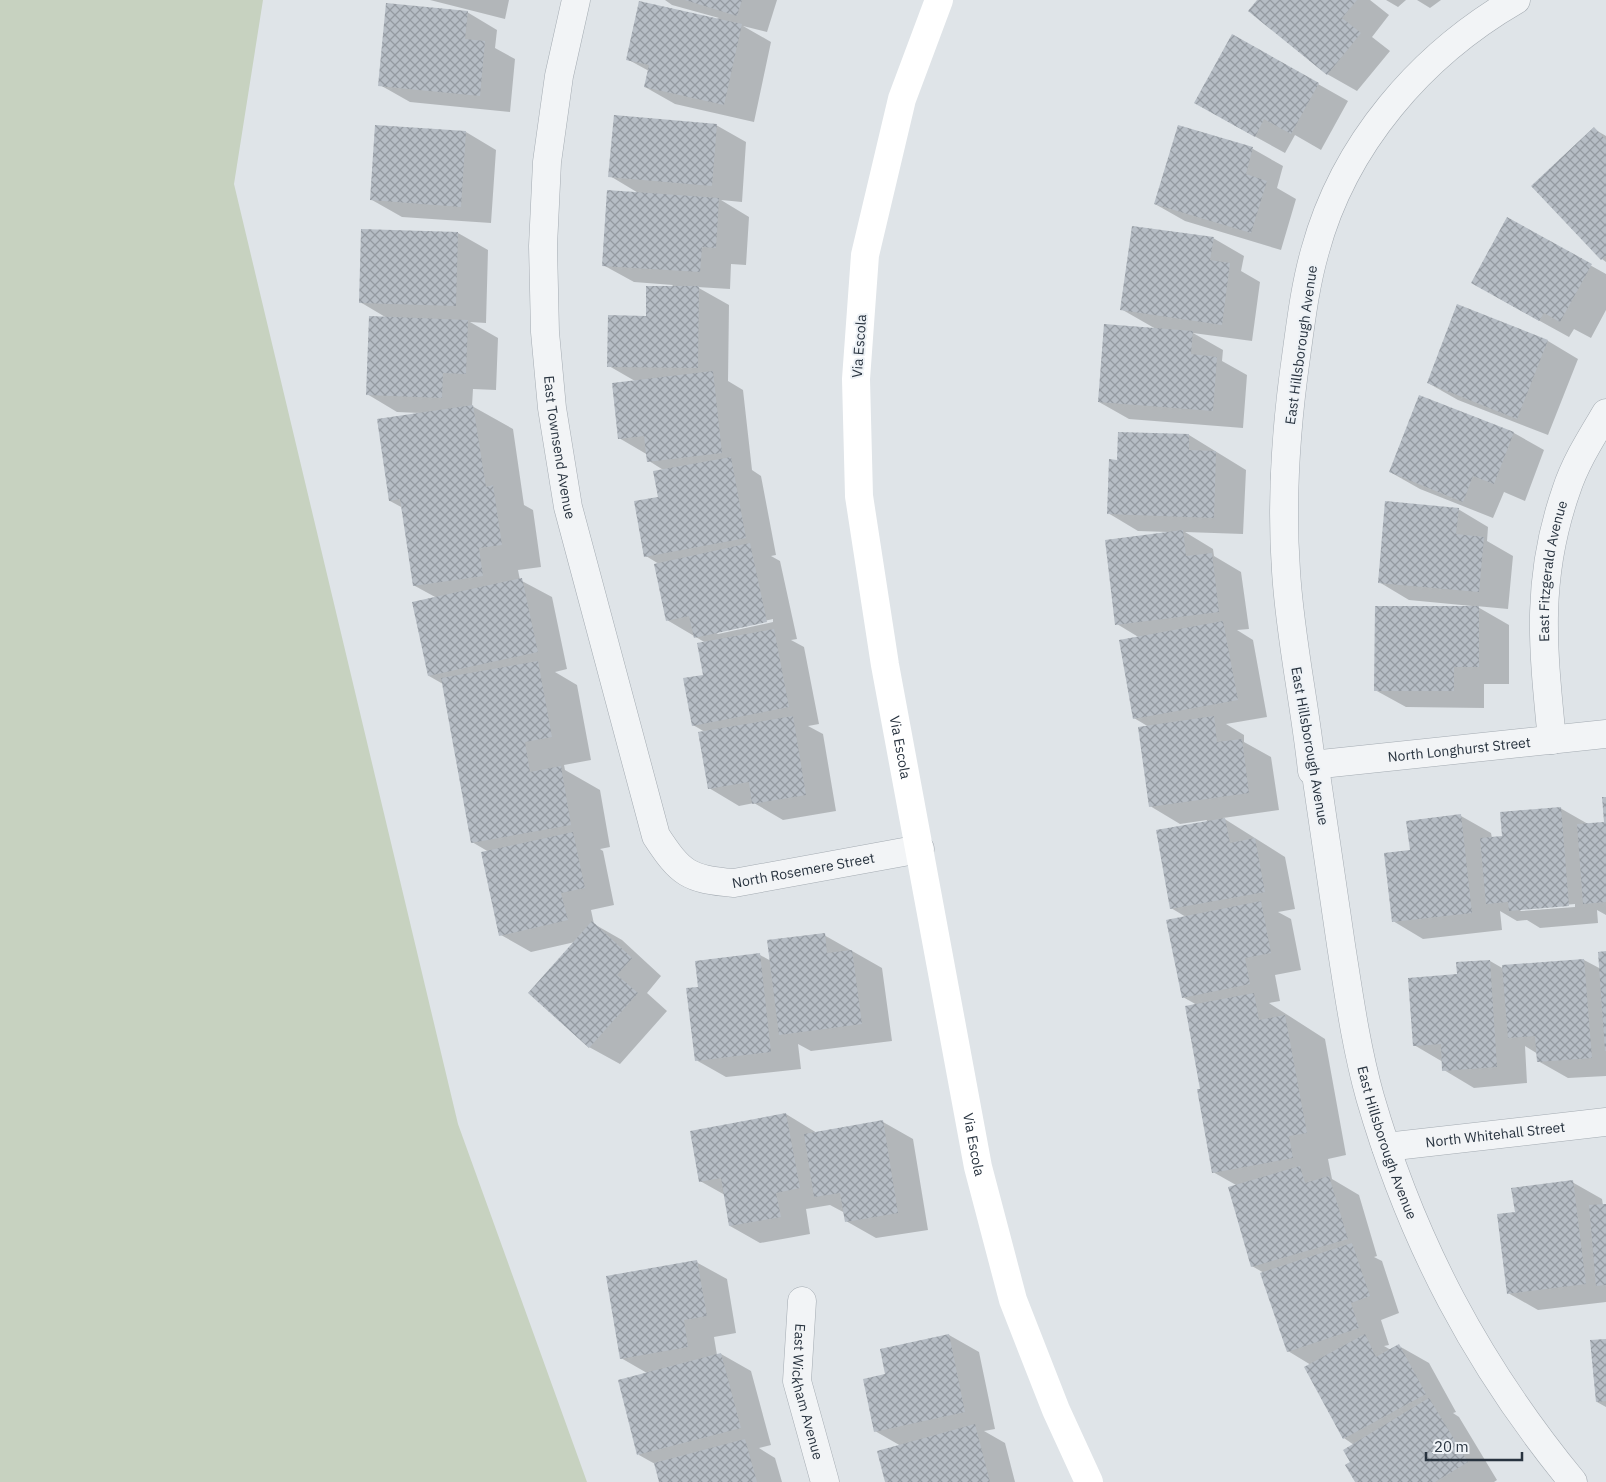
<svg xmlns="http://www.w3.org/2000/svg" width="1606" height="1482" font-family="'IBM Plex Sans',sans-serif">
  <style>
    .green { fill: #c7d2c0 }
    .shadow { fill: #0003; fill-rule: evenodd }
    .building { fill: url(#building-cross-hatch) }
    .lines { fill: none; stroke-linecap: round; stroke-linejoin: round }
    .street-casing { stroke: #a4abb2; stroke-width: 29 }
    .street { stroke: #f2f4f6; stroke-width: 28 }
    .secondary { stroke: #fff; stroke-width: 28 }
    .labels { text-anchor: middle; stroke-width: 4; stroke-linejoin: round; paint-order: stroke }
    .street-label { font-size: 14px; fill: #28333f; stroke: #eef2f6 }
  </style>
  <defs>
    <pattern id="building-cross-hatch" width="8" height="8" patternUnits="userSpaceOnUse" patternTransform="scale(1.25)"><rect width="8" height="8" fill="#b6bdc5"/><path d="M0 0l8 8M0 8l8-8" fill="none" stroke="#949aa1"/></pattern>
  </defs>
  <rect width="100%" height="100%" fill="#dfe4e8"/>
  <path class="green" d="M0 0H263L234 184 458 1124 587 1482H0Z"/>
  <path class="shadow" d="M430 0H509L505 19Z
    M665 0H777L767 32 743 26 771 42 754 122 675 104 645 87 649 71 627 59 719 18 672 5Z
    M1259 0H1370L1389 15 1372 37 1390 51 1357 91 1327 74Z
    M1386 0H1406L1398 7Z
    M1417 0H1441L1430 8Z
    M467 12 497 30 495 48 515 59 510 112 410 102 380 85Z
    M1318 84 1348 101 1321 150 1295 135 1285 153 1225 120Z
    M716 125 746 142 742 202 721 200 749 217 746 265 731 264 730 289 697 287 729 305 728 381 743 390 752 470 761 476 776 555 771 556 780 561 797 639 791 640 804 647 819 724 808 726 823 734 836 811 783 820 754 803 739 806 709 788 705 732 693 725 704 676 706 643 667 620 659 564 646 556 665 471 649 461 648 455 619 438 635 381 609 366 673 285 634 282 603 265 640 194 610 176ZM773 619V622L718 634 715 632Z
    M1179 126 1253 149 1283 166 1277 188 1296 199 1281 250 1185 221 1155 204Z
    M1594 129 1606 136V262L1602 259Z
    M466 132 496 150 491 223 402 217 372 200Z
    M1507 219 1606 274V310L1591 338 1574 329 1569 337 1502 300Z
    M458 233 488 250 486 323 470 322 498 338 496 390 473 389 472 406 513 429 524 505 533 510 541 567 518 570 520 580 552 597 567 669 555 672 577 685 591 760 564 765 565 770 600 790 610 847 600 849 603 851 614 905 591 910 594 924 622 940 661 976 647 993 667 1011 620 1064 589 1047 575 942 531 952 501 935 489 852 472 842 443 684 429 676 437 598 415 586 403 508 390 501 420 413 397 412 367 394 387 318 360 302Z
    M1213 238 1244 256 1241 271 1260 282 1252 341 1193 333 1223 350 1222 361 1247 375 1243 428 1129 419 1099 402 1156 329 1121 309Z
    M1458 306 1548 341 1578 359 1548 435 1458 400 1428 383Z
    M1420 396 1514 433 1544 450 1525 501 1504 492 1493 518 1420 489 1390 472Z
    M1189 435 1246 470 1243 534 1185 532 1213 549 1214 556 1241 572 1249 629 1237 630 1253 640 1267 717 1226 724 1244 735V742L1271 757 1279 810 1223 818 1285 857 1295 909 1278 912 1291 919 1301 970 1275 975 1280 1001 1269 1003 1325 1039 1346 1155 1328 1159 1332 1179 1359 1195 1377 1256 1374 1257 1382 1261 1399 1313 1381 1320 1389 1345 1384 1346 1391 1350 1399 1346 1429 1363 1456 1412 1453 1413 1459 1417 1497 1480 1494 1482H1356L1351 1462 1354 1445 1344 1438 1311 1365 1288 1351 1264 1273 1252 1266 1236 1185 1213 1172 1202 1090 1197 1005 1183 997 1186 917 1171 908 1207 820 1180 824 1150 806 1149 727 1134 718 1140 638 1117 624 1168 532 1138 531 1108 513 1118 461Z
    M1458 509 1488 527 1487 541 1513 556 1508 609 1476 606 1509 625V684H1484V708L1406 707 1375 690 1472 606 1409 600 1379 582Z
    M1606 798V915L1597 910 1598 923 1540 928 1527 920 1517 921 1500 911 1502 930 1423 939 1393 921 1411 851 1461 816 1491 833 1492 838 1503 837 1560 808 1588 824 1605 823ZM1575 904V907L1521 911 1519 909Z
    M824 935 882 968 892 1041 811 1051 798 1044 801 1069 726 1077 696 1060 699 988 760 955 771 961Z
    M1606 953V1076L1568 1078 1538 1061V1054L1525 1046 1527 1083 1474 1088 1444 1070 1443 1062 1414 1045 1458 975 1490 961 1504 969 1584 960 1601 969Z
    M786 1114 817 1133 883 1122 913 1139 928 1230 876 1238 846 1221 845 1213 830 1205 806 1209 810 1234 760 1243 730 1226 725 1195 700 1181Z
    M1572 1182 1602 1199 1603 1205H1606V1302L1538 1310 1508 1293 1516 1214Z
    M696 1262 727 1279 736 1333 714 1337 717 1355 721 1354 751 1371 771 1445 759 1448 775 1458 782 1482H660L655 1464 639 1455 647 1373 621 1358Z
    M949 1335 979 1352 995 1429 984 1431 1005 1443 1015 1482H886L901 1446 875 1431 887 1375Z
    M1606 1340V1407L1597 1402Z"/>
  <path class="building" d="M685 0H742L737 16Z
    M1257 0H1357L1342 18 1361 33 1327 75 1248 11Z
    M639 1 742 24 724 105 644 87 649 65 626 60Z
    M386 3 468 11 465 39 485 41 480 96 378 86Z
    M1232 34 1319 83 1291 134 1264 119 1255 137 1194 103Z
    M614 115 717 124 712 186 608 177Z
    M375 125 466 131 461 207 370 200Z
    M1178 125 1253 147 1246 174 1267 181 1251 233 1154 204Z
    M1594 127 1606 140V256L1601 260 1531 186Z
    M607 190 719 198 716 248 702 247 700 272 602 266Z
    M1507 217 1592 264 1560 322 1544 313 1539 321 1471 283Z
    M1132 226 1214 237 1210 260 1230 263 1222 325 1120 310Z
    M361 229 458 232 456 306 359 303Z
    M646 286H699L698 368 607 367 608 315 646 316Z
    M1457 304 1548 340 1517 419 1427 383Z
    M369 316 468 320 466 374 443 373 442 398 366 395Z
    M1104 324 1193 331 1191 354 1217 357 1213 411 1098 402Z
    M713 371 722 453 647 462 644 436 618 439 612 383Z
    M1419 395 1514 432 1494 484 1473 476 1463 502 1389 472Z
    M473 405 486 487 493 485 502 545 479 548 483 576 413 586 400 499 389 501 377 419Z
    M1118 432 1189 434V450L1216 451 1214 518 1107 514 1109 459 1117 460Z
    M731 457 746 538 644 557 634 501 658 497 653 471Z
    M1385 501 1459 508 1456 534 1484 537 1479 592 1378 583Z
    M1183 530 1186 556 1212 553 1219 612 1115 625 1105 540Z
    M750 543 767 622 694 638 689 616 666 621 654 564Z
    M522 578 538 652 428 676 412 602Z
    M1375 606H1479V667H1454V691H1374Z
    M1223 621 1238 700 1133 719 1119 640Z
    M774 629 789 707 692 726 683 678 703 675 697 643Z
    M538 661 552 737 525 742 530 772 561 766 571 825 471 843 441 678Z
    M793 716 806 795 752 804 749 782 708 789 698 732Z
    M1214 716 1217 742 1242 739 1249 793 1149 807 1138 727Z
    M1602 797H1606V902L1583 904 1577 824 1604 822Z
    M1561 807 1569 906 1509 911 1508 902 1486 904 1480 838 1502 836 1500 812Z
    M1461 814 1472 913 1392 922 1384 853 1410 850 1406 821Z
    M1225 818 1230 843 1255 838 1265 892 1170 909 1156 830Z
    M573 832 585 888 561 893 568 920 499 936 481 852Z
    M1261 901 1271 953 1245 958 1250 984 1182 998 1166 920Z
    M592 921 632 958 617 975 638 993 589 1048 528 993Z
    M825 933 827 953 852 950 862 1024 779 1035 767 940Z
    M1606 951V1051H1605L1598 952Z
    M760 953 771 1052 695 1061 686 988 698 987 695 961Z
    M1584 959 1592 1058 1537 1062 1535 1036 1508 1038 1502 965Z
    M1490 960 1497 1067 1442 1071 1441 1044 1413 1046 1408 978 1457 974 1456 962Z
    M1254 993 1259 1020 1285 1015 1307 1133 1289 1136 1293 1158 1212 1173 1197 1089H1200L1185 1006Z
    M786 1113 800 1188 776 1193 781 1217 729 1226 721 1178 699 1182 690 1131Z
    M883 1120 898 1213 845 1222 840 1193 814 1197 804 1134Z
    M1300 1166 1305 1183 1329 1176 1348 1239 1251 1267 1228 1187Z
    M1573 1180 1586 1284 1507 1294 1497 1214 1515 1212 1511 1188Z
    M1606 1204V1285L1596 1286 1589 1205Z
    M1352 1243 1370 1296 1351 1303 1359 1328 1287 1352 1260 1273Z
    M697 1260 707 1316 684 1320 688 1347 620 1359 606 1276Z
    M949 1334 965 1412 874 1432 863 1379 885 1374 880 1349Z
    M1365 1334 1376 1357 1399 1344 1426 1394 1343 1439 1304 1367Z
    M1606 1339V1401L1596 1402 1590 1340Z
    M721 1353 741 1428 637 1455 618 1380Z
    M1429 1398 1468 1462 1435 1482H1355L1345 1465 1350 1462 1343 1450Z
    M975 1424 990 1482H885L877 1451Z
    M745 1439 757 1482H659L654 1463Z"/>
  <g class="lines">
    <g class="street-casing">
      <g id="street">
        <path id="s1" d="M576 0 559 76 547 162 543 246 545 332 552 408 568 507 656 836C681 874 688 879 734 883L920 849"/>
        <path id="s2" d="M1516 0C1421 55 1344 144 1315 251 1305 286 1301 321 1296 357 1286 427 1281 500 1286 571 1290 638 1305 704 1312 771L1316 774C1324 831 1333 888 1341 945 1349 996 1356 1047 1370 1097 1412 1242 1477 1365 1573 1482"/>
        <path id="s3" d="M1552 740C1543 649 1535 580 1566 491 1575 463 1591 438 1606 413"/>
        <path id="s4" d="M1312 765 1606 734"/>
        <path id="s5" d="M1386 1147 1606 1122"/>
        <path id="s6" d="M802 1301 797 1381 825 1482"/>
      </g>
    </g>
    <use href="#street" class="street"/>
    <path class="secondary" id="s7" d="M939 0 902 99 865 255 856 379 859 496 885 665 978 1167 1013 1300 1056 1410 1089 1482"/>
  </g>
  <g class="labels">
    <g class="street-label">
      <text transform="translate(1301 345) rotate(-82)" y="5">East Hillsborough Avenue</text>
      <text transform="translate(859 346) rotate(-86)" y="5">Via Escola</text>
      <text dy="5" stroke="none"><textPath href="#s1" startOffset="451">East Townsend Avenue</textPath></text>
      <text dy="5" stroke="none"><textPath href="#s3" startOffset="170">East Fitzgerald Avenue</textPath></text>
      <text transform="translate(1310 746) rotate(80)" y="5">East Hillsborough Avenue</text>
      <text dy="5" stroke="none"><textPath href="#s7" startOffset="762">Via Escola</textPath></text>
      <text dy="5" stroke="none"><textPath href="#s4" startOffset="148">North Longhurst Street</textPath></text>
      <text dy="5" stroke="none"><textPath href="#s1" startOffset="1019">North Rosemere Street</textPath></text>
      <text dy="5" stroke="none"><textPath href="#s5" startOffset="110">North Whitehall Street</textPath></text>
      <text dy="5" stroke="none"><textPath href="#s2" startOffset="1235">East Hillsborough Avenue</textPath></text>
      <text dy="5" stroke="none"><textPath href="#s7" startOffset="1166">Via Escola</textPath></text>
      <text dy="5" stroke="none"><textPath href="#s6" startOffset="92">East Wickham Avenue</textPath></text>
    </g>
  </g>
  <path d="M1426 1452v8h96v-8" fill="none" stroke="#28333f" stroke-width="2.5"/>
  <text x="1434" y="1452" font-size="15" fill="#28333f" stroke="#eef2f6" stroke-width="4" paint-order="stroke">20 m</text>
</svg>
